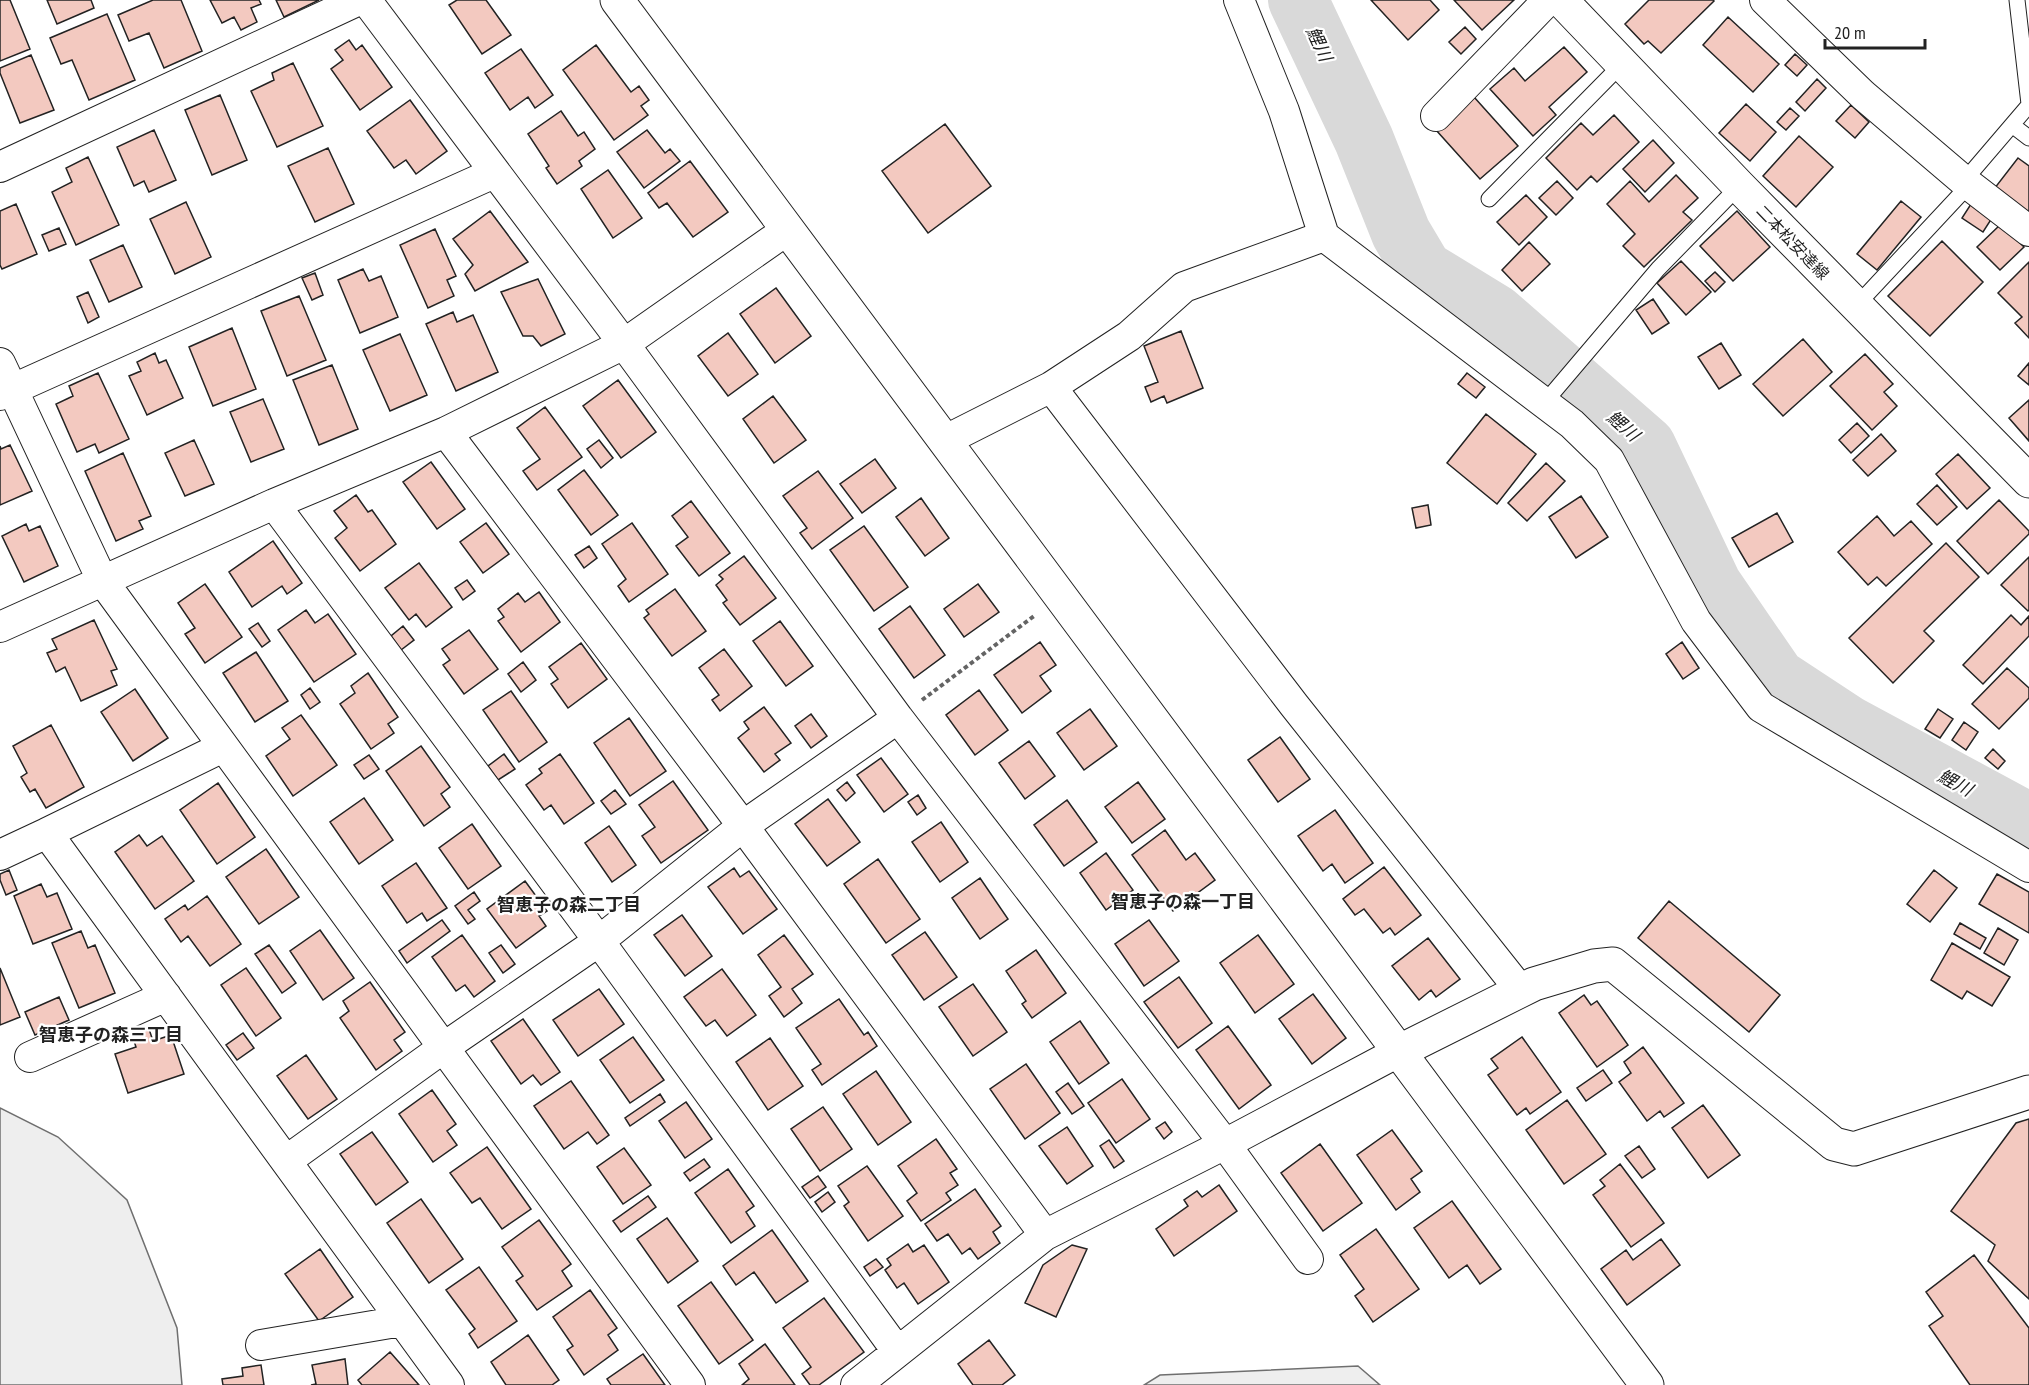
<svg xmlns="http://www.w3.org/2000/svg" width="2029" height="1385" font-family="'PT Sans Narrow','Noto Sans JP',sans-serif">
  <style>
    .green { fill: #eee; stroke: #6f6f6f; stroke-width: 1.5 }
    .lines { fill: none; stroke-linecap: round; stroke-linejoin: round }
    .river { stroke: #d9d9d9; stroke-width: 60 }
    .building { fill: #f3c9c0; stroke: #222; stroke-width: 1.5 }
    .lane-casing { stroke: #222; stroke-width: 17 }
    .street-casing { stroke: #222; stroke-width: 32 }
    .secondary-casing { stroke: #222; stroke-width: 35 }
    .path { stroke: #646464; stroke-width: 4; stroke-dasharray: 4.5 3; stroke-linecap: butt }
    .lane { stroke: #fff; stroke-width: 15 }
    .street { stroke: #fff; stroke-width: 30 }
    .secondary { stroke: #fff; stroke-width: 33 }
    .labels { text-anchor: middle; stroke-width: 4.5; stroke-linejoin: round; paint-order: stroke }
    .street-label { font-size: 16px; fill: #222; stroke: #fff }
    .water-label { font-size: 18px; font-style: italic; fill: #222; stroke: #fff }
    .neighbourhood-label { font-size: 18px; font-weight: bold; fill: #222; stroke: #fff }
  </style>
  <rect width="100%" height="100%" fill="#fff"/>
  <path class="green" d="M0 1108 58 1137 127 1200 177 1328 182 1385H0Z
    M1358 1366 1380 1385H1144L1160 1375Z"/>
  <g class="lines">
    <path class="river" d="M1298 0 1364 140 1401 233 1423 270 1495 314 1646 446 1712 585 1776 678 1849 726 2029 823"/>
  </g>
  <path class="building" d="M0 0H10L30 49 0 61Z
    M47 0H91L94 8 57 24Z
    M153 0H181L202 51 164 68 149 33 129 41 118 15Z
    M210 0H259L261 4 251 8 257 22 241 30 234 17 222 23Z
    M276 0H319L284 17Z
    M457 0H486L511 35 482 54 449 5Z
    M1371 0H1430L1439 10 1408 40Z
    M1454 0H1514L1482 30Z
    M1649 0H1713L1714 1 1661 53 1648 41 1644 44 1625 24Z
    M107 14 135 80 89 100 72 60 61 64 50 38Z
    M1728 17 1779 64 1753 92 1703 45Z
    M1465 27 1476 39 1461 54 1449 42Z
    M349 40 356 50 362 45 392 87 360 110 331 69 343 60 335 50Z
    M596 45 631 92 639 86 649 100 641 106 648 115 614 140 563 70Z
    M1564 47 1587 72 1549 107 1556 115 1533 136 1490 89 1514 68 1525 81Z
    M521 49 553 95 535 108 528 97 510 110 485 73Z
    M1795 54 1807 65 1797 76 1785 65Z
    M31 55 54 110 20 123 0 73V68Z
    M293 63 323 126 277 147 251 91 274 80 272 73Z
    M1817 79 1826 88 1805 111 1796 102Z
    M220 95 247 160 212 175 185 110Z
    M1474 97 1518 146 1480 179 1436 130Z
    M410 100 447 151 416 174 406 160 394 168 367 131Z
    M1746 104 1776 132 1750 161 1719 133Z
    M1851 105 1869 122 1855 138 1836 121Z
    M1790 108 1799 116 1786 130 1777 122Z
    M561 111 578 136 584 132 595 149 579 161 582 166 557 184 546 168 549 166 528 134Z
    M1614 115 1639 142 1597 182 1591 176 1577 190 1546 158 1581 123 1593 135Z
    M945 124 991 186 928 233 882 171Z
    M154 130 176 180 149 192 144 181 134 186 117 147Z
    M647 130 665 153 670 149 680 161 644 188 617 152Z
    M1799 136 1833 167 1796 207 1763 176Z
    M1653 140 1674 163 1645 192 1623 169Z
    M328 148 354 204 315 222 288 166Z
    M88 157 119 225 76 245 52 192 72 182 66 168Z
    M2018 158 2029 166V216L1994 189Z
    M690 161 728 212 693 237 667 203 659 208 648 193Z
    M608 170 642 218 613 238 581 189Z
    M1676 175 1698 198 1683 212 1692 220 1644 267 1623 246 1635 234 1607 204 1630 181 1649 202Z
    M1557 181 1573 198 1556 215 1539 198Z
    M1526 195 1547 217 1519 245 1497 222Z
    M1901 201 1921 217 1877 270 1857 254Z
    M186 202 211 257 175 274 150 219Z
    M16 204 37 254 2 269 0 265V211Z
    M1971 204 1992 218 1983 232 1962 218Z
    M490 211 528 262 475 291 465 274 473 265 453 239Z
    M1737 211 1770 247 1733 281 1700 246Z
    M2001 224 2024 247 2000 270 1977 247Z
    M59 228 66 244 49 251 42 235Z
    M435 229 456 276 447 280 454 296 428 308 400 245Z
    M1942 241 1983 282 1930 336 1888 296Z
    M1529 242 1550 264 1522 291 1502 270Z
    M123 245 142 287 109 302 90 260Z
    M1681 261 1711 292 1686 315 1657 283Z
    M2029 262V338L2015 323 2022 317 1998 293Z
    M363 269 369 281 381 276 398 317 360 333 338 280Z
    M1715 272 1725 282 1715 292 1705 281Z
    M315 273 323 295 312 300 302 278Z
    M538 279 565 334 541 346 533 336H523L501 292Z
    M776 288 811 336 775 363 740 314Z
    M88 292 99 317 88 323 77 297Z
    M299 296 326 360 287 376 261 311Z
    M1653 299 1669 323 1652 334 1636 310Z
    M453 312 457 322 473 315 498 372 456 391 426 324Z
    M232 328 256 389 213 406 189 347Z
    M1181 331 1203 388 1167 403 1164 396 1151 402 1145 387 1158 382 1144 346Z
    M728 333 758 374 728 396 698 356Z
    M400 334 427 395 390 411 363 350Z
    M1803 339 1832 372 1783 416 1753 384Z
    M1721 343 1741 375 1719 389 1698 357Z
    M155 353 159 363 166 360 183 398 147 415 129 376 141 371 137 362Z
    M1865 354 1893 384 1884 392 1897 406 1872 430 1830 386Z
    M2029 363V385L2018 376Z
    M332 365 358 429 319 445 293 380Z
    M98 373 129 439 99 453 95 444 77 452 56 404 73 396 69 386Z
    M1467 373 1485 387 1476 398 1458 384Z
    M618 380 656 432 621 458 583 406Z
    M773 396 806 440 774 463 743 419Z
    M263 399 284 449 251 462 230 412Z
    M2029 400V441L2009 418Z
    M545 407 582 457 537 490 523 471 540 459 517 428Z
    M1486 414 1536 454 1497 504 1447 463Z
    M1857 423 1869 436 1851 453 1839 440Z
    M1881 434 1896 451 1868 476 1853 460Z
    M194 440 214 484 185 496 165 453Z
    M599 440 613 458 601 468 587 449Z
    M10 445 32 491 0 505V446L1 449Z
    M123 453 151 516 139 521 143 529 116 541 85 471Z
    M1958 454 1990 488 1967 509 1936 474Z
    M875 459 896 488 862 513 840 484Z
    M431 462 465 509 437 529 403 482Z
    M1546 463 1565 481 1527 521 1508 503Z
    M584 470 618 515 591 535 558 490Z
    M818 471 853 518 812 549 800 533 807 528 783 496Z
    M1937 485 1957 507 1937 525 1917 504Z
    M356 495 368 512 372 510 396 544 360 571 335 538 347 528 334 511Z
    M1581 496 1608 537 1576 558 1549 517Z
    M921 498 949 538 925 556 896 517Z
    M1999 500 2029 531V534L1988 574 1957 541Z
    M691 501 730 553 699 576 676 546 688 537 672 516Z
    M1428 505 1431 525 1416 528 1412 508Z
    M1777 513 1793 542 1749 567 1732 538Z
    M1877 516 1894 536 1911 521 1932 544 1886 586 1877 577 1868 585 1838 552Z
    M486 523 509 554 483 573 460 542Z
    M632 523 668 574 629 602 618 586 626 579 602 544Z
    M26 524 29 531 40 526 58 566 24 582 2 536Z
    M864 526 908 587 874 611 830 550Z
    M273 541 302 583 287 594 282 586 252 607 229 572Z
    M1946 543 1979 577 1924 631 1934 641 1893 683 1849 638Z
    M589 546 597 558 584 568 575 555Z
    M744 556 776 598 740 625 723 603 727 600 716 585 723 579 719 575Z
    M2029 557V610L2028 611 2001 585Z
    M419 563 452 607 426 627 416 614 409 620 385 588Z
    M467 580 475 591 463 600 455 588Z
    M205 584 242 637 205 663 185 634 195 628 178 603Z
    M978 584 999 612 964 637 944 609Z
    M675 589 706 631 672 656 644 618 649 614 646 610Z
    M539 592 560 622 521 652 498 621 504 617 498 609 518 593 525 602Z
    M910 606 945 655 914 678 879 629Z
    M306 610 315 623 328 614 356 654 314 682 278 630Z
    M2011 615 2021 625 2029 616V636L1983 684 1963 665Z
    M94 620 117 669 111 671 117 685 81 701 65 667 56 672 47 653 57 649 52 639Z
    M780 621 813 666 786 686 753 641Z
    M258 623 270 641 262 647 249 629Z
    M403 626 414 640 401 650 391 636Z
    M469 630 498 669 464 694 443 665 450 660 442 649Z
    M1040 642 1056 665 1040 676 1051 691 1022 713 994 675Z
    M1682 642 1699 668 1683 679 1666 654Z
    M581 643 607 679 568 708 551 684 558 679 549 667Z
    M724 649 752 686 720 711 712 700 719 695 699 668Z
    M256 652 288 701 255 722 223 673Z
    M523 662 536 680 521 692 508 674Z
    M2007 668 2029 688V698L1999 729 1972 704Z
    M368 673 398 717 388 724 394 733 371 749 340 704 355 693 351 686Z
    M310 688 320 702 310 709 301 695Z
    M135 689 168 738 133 761 101 712Z
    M979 690 1008 730 975 755 946 715Z
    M511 691 547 742 519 762 483 710Z
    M764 707 791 743 775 754 780 760 764 772 738 738 749 729 744 722Z
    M1090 709 1117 746 1084 770 1057 733Z
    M1938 709 1953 719 1940 738 1925 729Z
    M811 714 827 736 811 748 795 726Z
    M301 715 337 765 293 796 266 756 290 739 282 728Z
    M629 718 666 771 630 796 594 743Z
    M1964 722 1978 732 1966 750 1952 740Z
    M51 725 84 787 46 808 35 789 30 792 21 777 27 773 13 746Z
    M1280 737 1310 779 1278 802 1248 760Z
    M1029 741 1055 776 1025 799 999 763Z
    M421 746 450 787 441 794 450 807 424 826 386 771Z
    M1993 749 2005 761 1998 769 1985 758Z
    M504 754 515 769 498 780 488 766Z
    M560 754 594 803 564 824 551 805 544 810 526 785 542 773 539 769Z
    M369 755 379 769 364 779 354 765Z
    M881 758 908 794 884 812 857 775Z
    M673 781 708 830 661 863 642 836 655 827 639 805Z
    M847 782 855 793 846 801 837 790Z
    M1138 782 1165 819 1132 843 1105 807Z
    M218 783 255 837 217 864 180 810Z
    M615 790 626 804 611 814 601 801Z
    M918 795 926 808 917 815 908 802Z
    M364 798 393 840 359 864 330 822Z
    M828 799 860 842 827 866 795 824Z
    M1067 800 1097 842 1064 866 1034 825Z
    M1335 810 1373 863 1345 883 1332 864 1323 871 1298 836Z
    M941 822 968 862 940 882 912 842Z
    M472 824 501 866 468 889 439 848Z
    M609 826 636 865 612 882 585 843Z
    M1165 830 1186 860 1195 853 1215 880 1173 911 1132 855Z
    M139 835 147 846 162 836 194 881 155 909 115 852Z
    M266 849 299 897 259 924 226 877Z
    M1106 853 1133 890 1106 910 1080 873Z
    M878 859 920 919 886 943 844 884Z
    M416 863 447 908 427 921 422 913 407 923 382 886Z
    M1384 867 1421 915 1395 935 1390 928 1383 933 1364 909 1355 915 1343 899Z
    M734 868 740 877 749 871 777 909 743 934 708 887Z
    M9 870 17 890 6 895 0 880V874Z
    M1934 870 1957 888 1930 922 1907 904Z
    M1997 874 2029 892V933L1979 904Z
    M980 878 1008 919 980 939 952 898Z
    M525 881 547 911 539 916 546 926 516 948 487 909Z
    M41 884 47 897 57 893 72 929 33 944 14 896Z
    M474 892 480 901 468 910 475 919 468 924 455 906Z
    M207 896 241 944 210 966 188 936 181 942 165 919 185 905 188 910Z
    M1669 901 1780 995 1749 1032 1638 938Z
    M682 915 712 956 685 976 654 935Z
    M442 920 450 931 407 963 399 951Z
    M1149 920 1179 961 1144 986 1115 944Z
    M1960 923 1986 938 1980 949 1954 934Z
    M1998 928 2018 940 2004 965 1984 953Z
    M320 930 354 978 323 1000 290 951Z
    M81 931 88 948 95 945 115 993 79 1008 52 943Z
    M925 932 957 977 924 1000 892 955Z
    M462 935 495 981 474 997 465 985 456 991 432 957Z
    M784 935 813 974 792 989 802 1003 784 1017 769 996 781 987 758 955Z
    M1258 935 1294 984 1255 1013 1220 963Z
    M1428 938 1460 979 1436 997 1431 990 1419 1000 1392 966Z
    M1952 943 2010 977 1992 1006 1967 991 1962 999 1931 980Z
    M269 945 296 983 282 993 255 954Z
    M501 945 515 964 503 973 489 953Z
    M1036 950 1066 993 1032 1018 1022 1004 1026 1001 1006 971Z
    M0 968 20 1017 0 1025Z
    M246 968 281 1018 256 1036 221 985Z
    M722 969 756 1015 727 1036 715 1020 706 1026 684 997Z
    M1179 977 1212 1023 1178 1048 1144 1002Z
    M370 982 405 1032 394 1040 402 1051 376 1070 340 1018 349 1011 343 1001Z
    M973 984 1007 1032 973 1056 939 1007Z
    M599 989 624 1024 578 1056 553 1020Z
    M1313 994 1346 1038 1312 1064 1279 1019Z
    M1584 995 1591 1005 1597 1001 1628 1045 1597 1067 1559 1013Z
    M59 997 69 1020 35 1035 25 1012Z
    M839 999 864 1035 868 1032 877 1046 822 1085 812 1070 821 1064 796 1028Z
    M523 1019 560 1072 541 1085 533 1075 521 1084 491 1041Z
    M1080 1021 1109 1063 1079 1084 1050 1042Z
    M1228 1026 1271 1085 1239 1109 1196 1050Z
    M149 1029 153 1041 171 1035 184 1074 128 1093 115 1054 136 1047 132 1035Z
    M243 1033 254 1048 237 1060 226 1045Z
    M633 1037 664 1080 630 1103 600 1060Z
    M1522 1037 1561 1092 1530 1114 1526 1108 1517 1115 1488 1075 1498 1068 1491 1059Z
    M770 1038 803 1086 768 1110 736 1062Z
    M1643 1047 1684 1103 1664 1117 1660 1111 1647 1121 1619 1082 1631 1073 1624 1062Z
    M306 1055 337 1099 308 1119 277 1076Z
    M1026 1064 1060 1113 1025 1139 990 1089Z
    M1603 1070 1612 1083 1586 1101 1577 1088Z
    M876 1071 911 1122 878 1145 843 1094Z
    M1122 1079 1150 1119 1116 1143 1088 1103Z
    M571 1081 609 1135 597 1144 588 1132 564 1149 534 1106Z
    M1068 1083 1084 1106 1072 1114 1056 1092Z
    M432 1090 456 1124 447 1131 457 1145 433 1162 399 1114Z
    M660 1094 665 1102 630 1126 625 1118Z
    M1567 1100 1606 1154 1564 1184 1526 1130Z
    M686 1102 712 1139 685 1158 659 1121Z
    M1703 1105 1740 1155 1708 1178 1672 1128Z
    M823 1107 852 1149 820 1171 791 1129Z
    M2029 1119V1299L1988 1261 1995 1245 1951 1211 2016 1123Z
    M1165 1122 1172 1132 1164 1139 1156 1128Z
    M1067 1127 1093 1166 1067 1184 1039 1146Z
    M1392 1130 1422 1171 1411 1179 1420 1192 1396 1210 1357 1155Z
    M372 1132 408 1182 376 1205 340 1154Z
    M936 1139 957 1169 950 1173 958 1185 946 1193 951 1200 921 1221 907 1201 917 1193 898 1166Z
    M1109 1140 1124 1161 1114 1168 1100 1146Z
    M1320 1144 1362 1203 1323 1231 1281 1173Z
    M1639 1146 1655 1169 1642 1178 1625 1156Z
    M487 1147 531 1209 502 1229 480 1198 472 1203 450 1173Z
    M624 1148 651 1185 623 1204 597 1167Z
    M704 1159 710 1167 690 1181 684 1173Z
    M1620 1164 1664 1223 1631 1247 1593 1195 1605 1186 1600 1180Z
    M867 1166 903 1216 868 1241 844 1206 849 1202 838 1186Z
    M728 1169 754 1206 746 1212 755 1226 731 1243 695 1193Z
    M818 1176 826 1187 810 1198 802 1187Z
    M1219 1185 1237 1211 1174 1256 1156 1229 1188 1206 1184 1200 1197 1191 1202 1197Z
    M975 1189 1001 1226 993 1232 1000 1243 978 1259 970 1248 962 1254 948 1234 937 1241 925 1224Z
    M828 1192 835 1202 822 1212 815 1202Z
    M648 1196 656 1207 621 1232 613 1221Z
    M421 1199 463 1259 429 1283 387 1223Z
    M1452 1201 1501 1269 1480 1284 1467 1265 1449 1278 1414 1228Z
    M667 1218 698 1261 668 1283 637 1239Z
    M539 1220 571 1264 562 1271 572 1286 537 1310 516 1281 523 1276 502 1247Z
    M1376 1229 1419 1289 1373 1322 1355 1296 1364 1289 1340 1255Z
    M772 1230 808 1281 776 1303 754 1272 736 1285 723 1266Z
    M1661 1239 1680 1265 1627 1305 1601 1269 1626 1250 1633 1260Z
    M908 1244 913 1252 924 1245 949 1282 918 1304 904 1283 897 1288 885 1270 891 1265 887 1259Z
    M1072 1245 1087 1249 1056 1317 1025 1303 1043 1265Z
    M320 1249 353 1297 319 1321 285 1274Z
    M1974 1255 2029 1328V1385H1970L1929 1326 1943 1316 1926 1292Z
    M876 1259 883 1267 870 1276 864 1267Z
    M479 1267 517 1321 478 1348 469 1334 475 1329 446 1290Z
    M711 1282 753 1340 719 1364 678 1306Z
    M590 1290 617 1328 608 1335 618 1350 584 1375 567 1350 573 1346 553 1317Z
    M824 1298 864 1352 819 1385H810L802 1374 811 1367 783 1328Z
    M528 1335 559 1380 552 1385H506L491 1362Z
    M989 1340 1015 1375 1002 1385H973L958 1364Z
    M765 1344 795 1385H742L749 1379 739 1364Z
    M390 1352 419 1385H362L358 1380Z
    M643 1354 665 1385H611L607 1379Z
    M345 1359 348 1385H311L316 1384 312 1365Z
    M261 1365 264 1385H223L222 1379 243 1376 242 1368Z"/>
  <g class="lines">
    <g class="lane-casing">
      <path id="lane" d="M2017 0 2029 104
        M2012 125 2029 138
        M1964 181 2029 105
        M1489 199 1622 64
        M1856 306 1969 185
        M1551 395 1658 269 1739 186"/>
    </g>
    <g class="street-casing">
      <path id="street" d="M366 0 624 344 898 718 1225 1144 1308 1259
        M1239 0 1284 111 1324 236
        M1765 0 1863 95 1964 181 2029 231
        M1436 116 1548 0
        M0 167 359 0
        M0 363 102 580 690 1385
        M1051 387 1294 705 1521 991
        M0 395 494 173
        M446 432 743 826 1045 1235
        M944 441 1051 387 1129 336 1184 287 1324 236 1572 424 1609 460 1696 621 1761 707 2029 867
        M274 504 599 941 897 1351
        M0 627 274 504 446 432 624 344 787 230
        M47 833 223 747
        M0 855 47 833 449 1385
        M30 1057 166 996
        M286 1161 443 1048 599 941 743 826 898 718
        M261 1345 402 1321
        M856 1385 1045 1235 1225 1144 1398 1052"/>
    </g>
    <g class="secondary-casing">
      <path id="secondary" d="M617 0 1647 1385
        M1561 0 1739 186 2029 481
        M1398 1052 1534 984 1594 966 1613 964 1834 1144 1854 1149 2029 1092"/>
    </g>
    <path class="path" d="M922 700 1034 616"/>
    <use href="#lane" class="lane"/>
    <use href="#street" class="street"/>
    <use href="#secondary" class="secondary"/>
  </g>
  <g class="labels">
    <g class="street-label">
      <text transform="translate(1793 242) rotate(46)" y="6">二本松安達線</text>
    </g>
    <g class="water-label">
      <text transform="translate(1319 44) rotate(65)" y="6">鯉川</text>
      <text transform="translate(1623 426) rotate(41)" y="6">鯉川</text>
      <text transform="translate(1955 783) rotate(28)" y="6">鯉川</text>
    </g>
    <g class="neighbourhood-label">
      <text x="1183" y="908">智恵子の森一丁目</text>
      <text x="569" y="911">智恵子の森二丁目</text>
      <text x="111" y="1041">智恵子の森三丁目</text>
    </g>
  </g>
  <path d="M1825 39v9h100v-9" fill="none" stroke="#222222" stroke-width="3"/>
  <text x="1834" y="39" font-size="18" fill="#222222" stroke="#ffffff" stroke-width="4.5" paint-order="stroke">20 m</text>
</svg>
